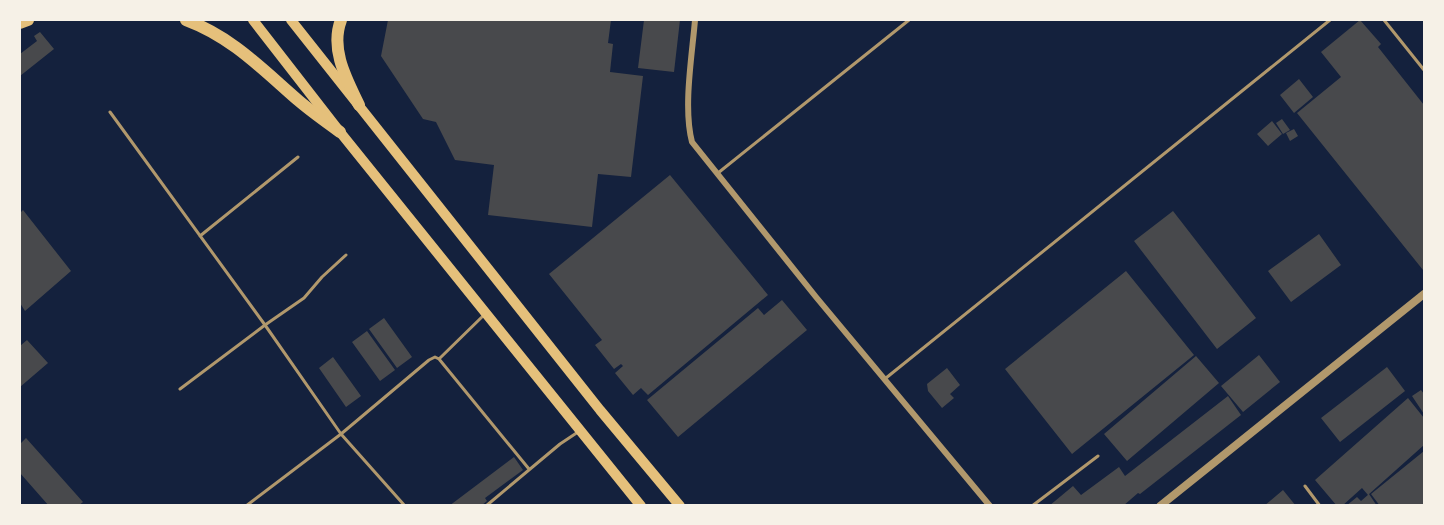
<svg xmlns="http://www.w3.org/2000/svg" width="1444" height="525" font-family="'Playfair Display',serif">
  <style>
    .building { fill: #48494c }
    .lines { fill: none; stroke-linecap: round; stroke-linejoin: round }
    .service { stroke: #b1986c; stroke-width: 3 }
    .minor { stroke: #b1986c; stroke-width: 6 }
    .tertiary { stroke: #b1986c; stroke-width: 8 }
    .primary { stroke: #e5c07b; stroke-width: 10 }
    .motorway { stroke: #e5c07b; stroke-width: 12 }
  </style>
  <rect width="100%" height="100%" fill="#14213d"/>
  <path class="building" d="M388 20H611L608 43 613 44 610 72 643 76 631 177 598 174 592 227 488 215 494 165 455 160 436 122 423 119 381 56Z
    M644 20H680L674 72 638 68Z
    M1360 20 1381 44 1378 47 1424 105V269L1423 270 1297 113 1341 77 1321 52Z
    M40 32 54 49 20 76V54L37 41 34 36Z
    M1299 79 1313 97 1294 113 1280 95Z
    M1282 119 1290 130 1283 134 1276 123Z
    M1272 121 1282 134 1268 146 1257 134Z
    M1294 129 1298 136 1290 141 1286 133Z
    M670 175 768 295 648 395 641 388 633 395 615 373 623 366 621 364 614 369 595 345 602 340 549 274Z
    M23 210 71 271 25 311 20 303V213Z
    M1173 211 1256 318 1217 349 1134 241Z
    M1319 234 1341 265 1291 302 1268 271Z
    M1126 271 1194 355 1072 454 1005 369Z
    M782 300 807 330 678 437 647 400 758 308 764 315Z
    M384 318 412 357 397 368 369 329Z
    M367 331 395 370 380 381 352 342Z
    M27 340 48 363 20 387V346Z
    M1259 355 1280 382 1243 412 1221 386Z
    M1196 356 1219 383 1127 461 1104 434Z
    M333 357 361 396 346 407 319 368Z
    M1387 367 1405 391 1340 442 1321 418Z
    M947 368 960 385 950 394 954 398 942 408 928 391 927 384Z
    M1421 390 1424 394V414L1412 396Z
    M1228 396 1241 415 1140 494 1138 493 1123 506H1049L1073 486 1081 495 1119 467 1125 476Z
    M1408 398 1424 418V445L1368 495 1362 488 1342 506H1337L1315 480Z
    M26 438 83 502 78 506H49L20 473V444Z
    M1424 451V506H1380L1371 494Z
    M514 457 523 470 485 498 487 501 481 506H449Z
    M1283 490 1296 506H1264Z
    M1369 494 1377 506H1346L1357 497 1361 501Z"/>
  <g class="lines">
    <path class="service" d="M1384 20 1424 70
      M110 112 265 325 341 434 405 506
      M718 173 909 20
      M200 236 298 157
      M439 359 485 314
      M886 378 1330 20
      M180 389 265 325 304 298 322 277 346 255
      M1305 486 1320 506
      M246 506 341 434 429 360 435 357 439 359 529 469
      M486 506 560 444 578 432
      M1032 506 1098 456"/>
    <path class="minor" d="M695 20C692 56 683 108 692 142L816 297 990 506"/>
    <path class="tertiary" d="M1160 506 1424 294"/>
    <path class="primary" d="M253 20 340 132 641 506
      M291 20 600 410 680 506"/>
    <path class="motorway" d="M186 20C232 37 262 69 299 101 312 112 326 122 340 132
      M341 20C330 49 346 78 359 105
      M20 23 28 20"/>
  </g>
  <rect width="1444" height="525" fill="none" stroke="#f6f1e7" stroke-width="42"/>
</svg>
